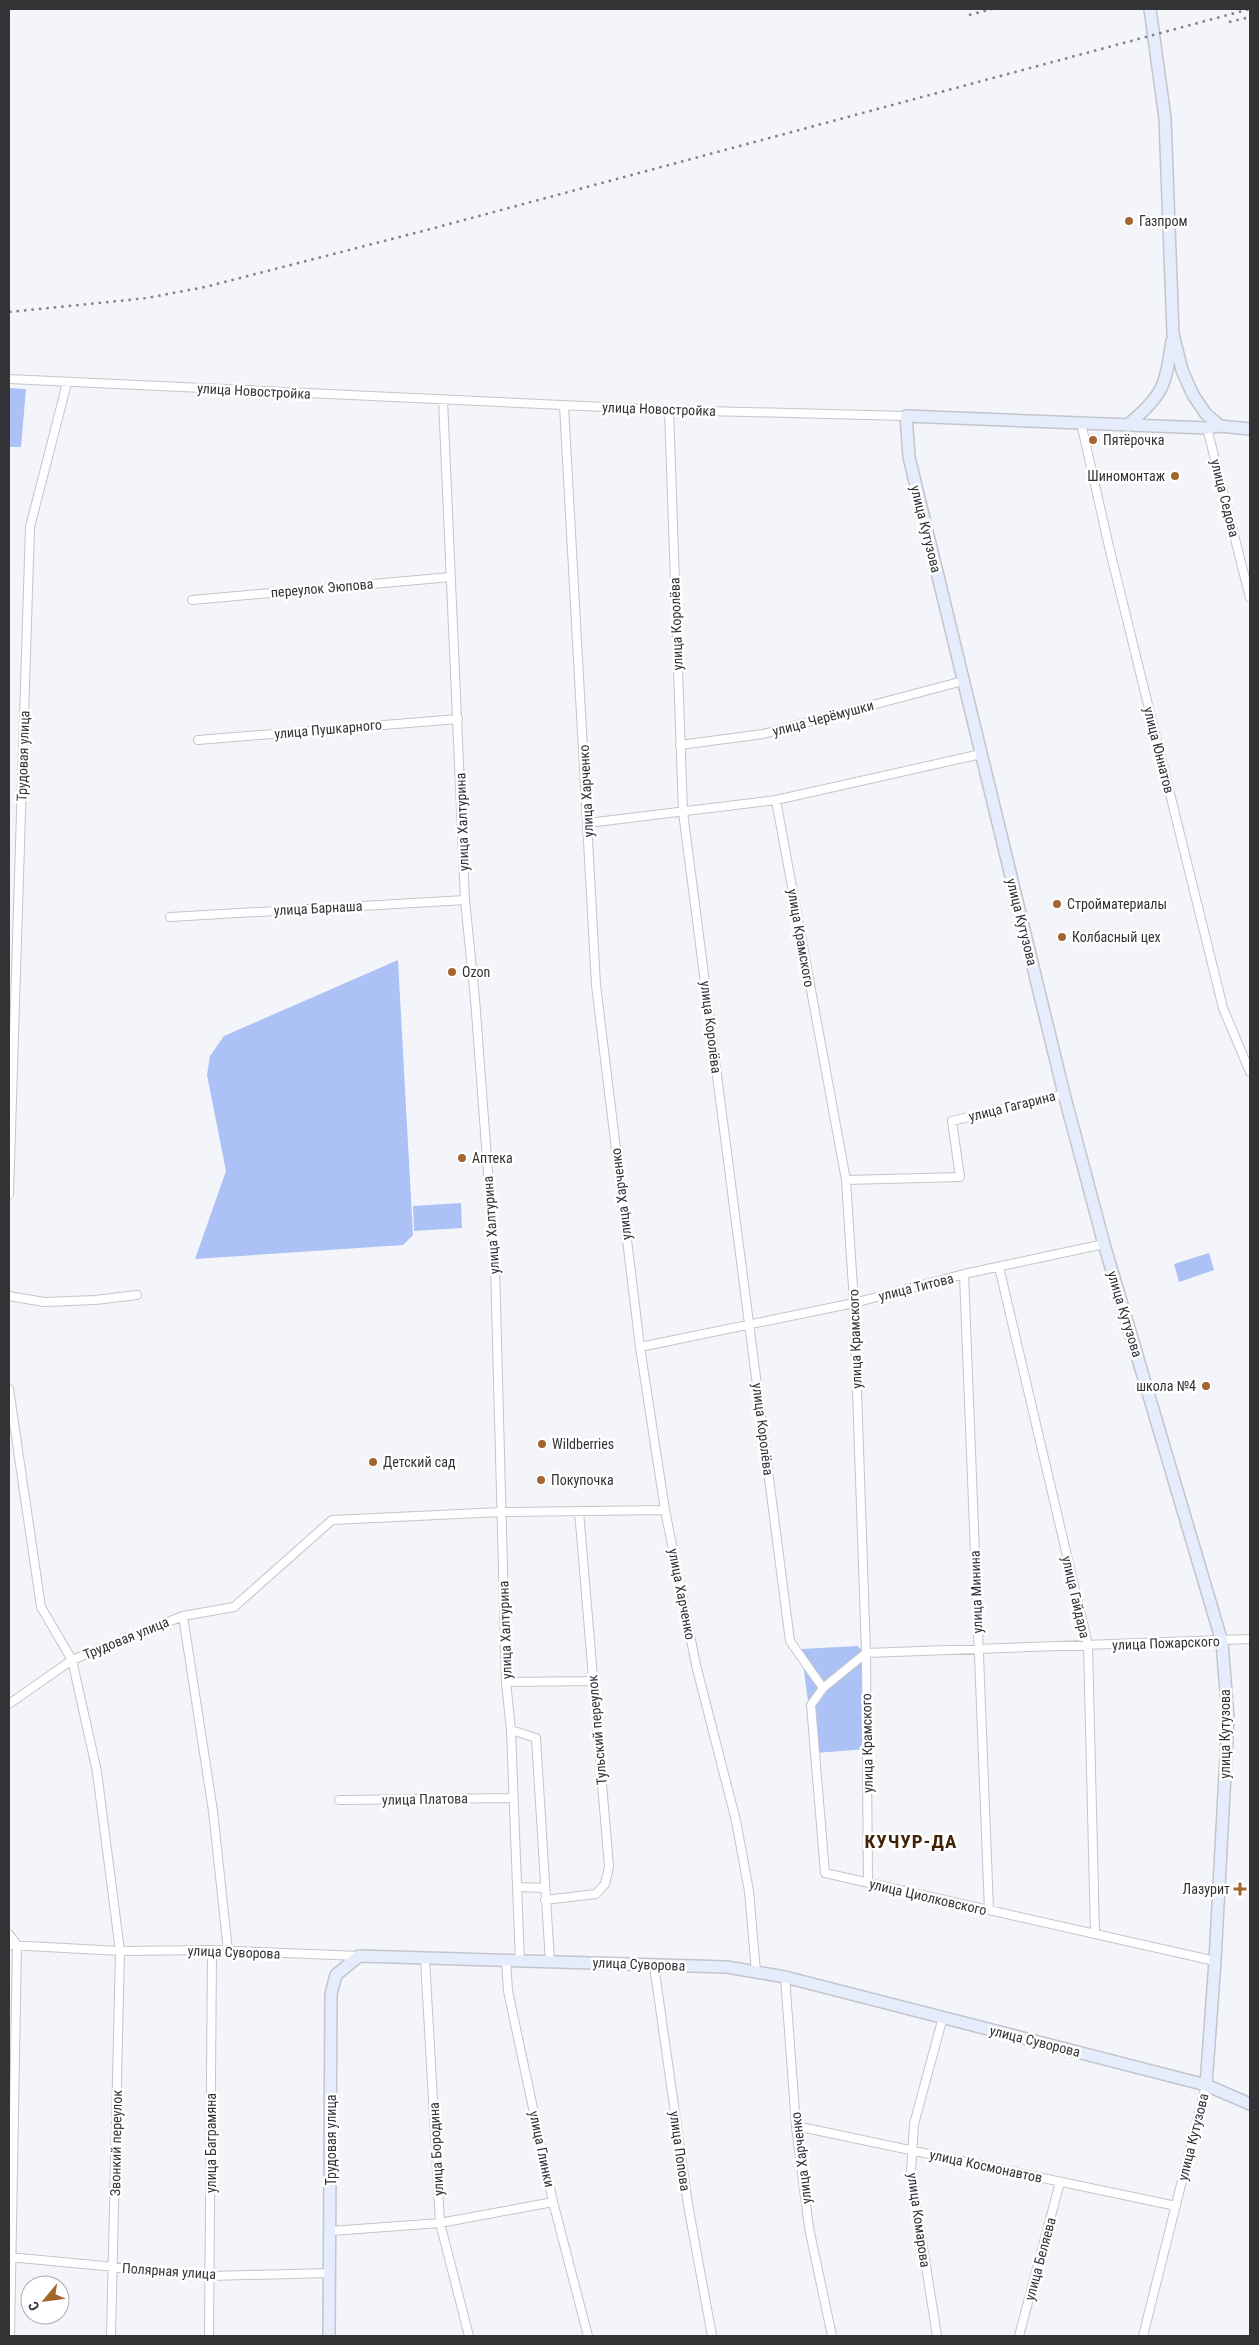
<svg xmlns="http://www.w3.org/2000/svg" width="1259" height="2345" font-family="'Roboto Condensed',sans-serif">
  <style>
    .green { fill: #acc1f5 }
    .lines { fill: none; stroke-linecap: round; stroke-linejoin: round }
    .minor-casing { stroke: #c3c5cb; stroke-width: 10 }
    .secondary-casing { stroke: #c3c5cb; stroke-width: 14 }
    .minor { stroke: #fff; stroke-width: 8 }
    .secondary { stroke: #e5ecfc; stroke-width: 11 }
    .rail { stroke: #818285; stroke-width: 2.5; stroke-dasharray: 2.5 5; stroke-linecap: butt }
    .poi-dot { fill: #a4642d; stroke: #fff; stroke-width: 2 }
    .labels { text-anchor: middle; stroke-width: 5; stroke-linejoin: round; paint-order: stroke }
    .poi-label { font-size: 14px; fill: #333335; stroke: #fff; text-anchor: start }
    .street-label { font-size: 14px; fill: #333335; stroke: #fff }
    .district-label { font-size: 19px; font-weight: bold; letter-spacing: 1px; fill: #402207; stroke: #fff }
  </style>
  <rect width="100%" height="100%" fill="#f3f5fa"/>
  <path class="green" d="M9 388 26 389 21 447H9Z
    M398 960 413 1235 403 1245 195 1259 226 1171 207 1075 210 1056 224 1036Z
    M461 1203 462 1228 414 1231 413 1206Z
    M1209 1253 1214 1270 1179 1282 1174 1264Z
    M857 1646 866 1653 867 1749 815 1753 801 1649Z"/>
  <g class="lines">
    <g class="minor-casing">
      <path id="minor" d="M9 379 669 410 906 416
        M443 400 465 900 475 999 495 1266 506 1682 511 1730 520 1962
        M564 406 596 985 640 1347 665 1510 696 1665 736 1821 749 1891 756 1972
        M669 410 683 812 790 1641 823 1688 866 1653 1250 1639
        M1081 423 1110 551 1223 1008 1250 1072
        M1207 428 1250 598
        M192 600 451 577
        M198 740 458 719
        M680 745 763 734 963 681
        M776 800 846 1180 854 1303 866 1653 868 1883
        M588 823 776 800 981 754
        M170 917 465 900
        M846 1180 960 1177 952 1121 1064 1094
        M9 1194 30 527 67 383
        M999 1267 1088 1645 1095 1934
        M964 1274 989 1910
        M9 1296 44 1302 95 1300 137 1295
        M640 1347 854 1303 964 1274 1104 1244
        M9 1389 41 1607 72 1660 183 1616 213 1811 228 1951
        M183 1616 234 1607 332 1520 501 1512 665 1510
        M506 1682 593 1681
        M823 1688 811 1705 825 1873 1215 1961
        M9 1704 72 1660 97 1772 120 1951 111 2336
        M511 1730 536 1738 550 1962
        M339 1800 512 1798
        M518 1887 544 1888
        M545 1900 596 1894 605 1884 609 1867 579 1511
        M9 1934 17 1945 10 2336
        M9 1945 120 1951 212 1950 359 1956
        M425 1959 440 2223 469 2336
        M506 1960 508 1991 553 2202 588 2336
        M654 1965 688 2205 712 2336
        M785 1977 796 2126 809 2228 832 2336
        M796 2126 1176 2206
        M331 2231 440 2223 553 2202
        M9 2257 210 2276 329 2273
        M209 2336 212 1950
        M937 2336 911 2171 914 2124 943 2017
        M1019 2336 1060 2182
        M1143 2336 1206 2085"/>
    </g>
    <g class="secondary-casing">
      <path id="secondary" d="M1150 9 1165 118 1173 334 1182 370 1193 395 1206 414 1220 426
        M1130 423C1165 393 1165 385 1172 341
        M1206 2085 1215 1961 1228 1718 1222 1642 1104 1244 1064 1094 909 457 906 416 1207 428 1220 426 1250 429
        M329 2336 331 1994 336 1975 359 1956 727 1967 785 1977 1206 2085 1250 2104"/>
    </g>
    <use href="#minor" class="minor"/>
    <use href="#secondary" class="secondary"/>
    <path class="rail" d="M969 15 992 9
      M1229 22 1250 17
      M9 312 147 298 205 287 423 231 1250 9"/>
  </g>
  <g class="poi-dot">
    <circle cx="1129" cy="221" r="5"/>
    <circle cx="1093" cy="440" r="5"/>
    <circle cx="1175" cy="476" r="5"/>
    <circle cx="1057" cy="904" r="5"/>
    <circle cx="1062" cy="937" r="5"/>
    <circle cx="452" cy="972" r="5"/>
    <circle cx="462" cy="1158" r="5"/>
    <circle cx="1206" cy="1386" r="5"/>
    <circle cx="542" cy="1444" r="5"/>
    <circle cx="373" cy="1462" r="5"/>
    <circle cx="541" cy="1480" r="5"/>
    <path d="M1237.5 1881.5h5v5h5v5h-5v5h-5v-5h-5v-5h5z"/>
  </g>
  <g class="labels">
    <g class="poi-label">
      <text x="1139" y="226">Газпром</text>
      <text x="1103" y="445">Пятёрочка</text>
      <text x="1165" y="481" text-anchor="end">Шиномонтаж</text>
      <text x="1067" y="909">Стройматериалы</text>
      <text x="1072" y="942">Колбасный цех</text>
      <text x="462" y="977">Ozon</text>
      <text x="472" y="1163">Аптека</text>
      <text x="1196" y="1391" text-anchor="end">школа №4</text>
      <text x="552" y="1449">Wildberries</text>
      <text x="383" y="1467">Детский сад</text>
      <text x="551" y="1485">Покупочка</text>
      <text x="1230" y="1894" text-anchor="end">Лазурит</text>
    </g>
    <g class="street-label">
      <text transform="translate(254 391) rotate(3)" y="5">улица Новостройка</text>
      <text transform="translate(659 409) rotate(2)" y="5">улица Новостройка</text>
      <text transform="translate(1225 498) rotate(76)" y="5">улица Седова</text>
      <text transform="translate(926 529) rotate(76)" y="5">улица Кутузова</text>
      <text transform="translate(322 588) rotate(-5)" y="5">переулок Эюпова</text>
      <text transform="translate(676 624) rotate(-92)" y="5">улица Королёва</text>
      <text transform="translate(823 718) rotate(-15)" y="5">улица Черёмушки</text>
      <text transform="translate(328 729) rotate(-5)" y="5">улица Пушкарного</text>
      <text transform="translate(1159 750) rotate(76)" y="5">улица Юннатов</text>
      <text transform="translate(23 756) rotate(-88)" y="5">Трудовая улица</text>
      <text transform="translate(586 791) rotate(-93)" y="5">улица Харченко</text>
      <text transform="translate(462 822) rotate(-92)" y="5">улица Халтурина</text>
      <text transform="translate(318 908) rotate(-3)" y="5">улица Барнаша</text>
      <text transform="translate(1022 922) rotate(76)" y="5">улица Кутузова</text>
      <text transform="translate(801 938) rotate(80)" y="5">улица Крамского</text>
      <text transform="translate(711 1027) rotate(83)" y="5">улица Королёва</text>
      <text transform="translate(1012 1106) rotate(-14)" y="5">улица Гагарина</text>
      <text transform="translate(621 1194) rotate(-97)" y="5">улица Харченко</text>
      <text transform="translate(491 1225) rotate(-94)" y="5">улица Халтурина</text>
      <text transform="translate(916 1287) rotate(-14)" y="5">улица Титова</text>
      <text transform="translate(1125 1314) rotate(73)" y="5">улица Кутузова</text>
      <text transform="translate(855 1339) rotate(-92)" y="5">улица Крамского</text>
      <text transform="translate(763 1429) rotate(83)" y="5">улица Королёва</text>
      <text transform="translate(976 1592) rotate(-92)" y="5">улица Минина</text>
      <text transform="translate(682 1594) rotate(79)" y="5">улица Харченко</text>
      <text transform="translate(1076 1597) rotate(77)" y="5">улица Гайдара</text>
      <text transform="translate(505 1630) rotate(-92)" y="5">улица Халтурина</text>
      <text transform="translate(126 1638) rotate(-22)" y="5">Трудовая улица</text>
      <text transform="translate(1166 1643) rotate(-2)" y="5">улица Пожарского</text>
      <text transform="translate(597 1730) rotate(-95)" y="5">Тульский переулок</text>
      <text transform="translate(1225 1734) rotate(-90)" y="5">улица Кутузова</text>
      <text transform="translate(867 1743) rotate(-91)" y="5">улица Крамского</text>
      <text transform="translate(425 1799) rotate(-1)" y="5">улица Платова</text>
      <text transform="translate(928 1897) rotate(13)" y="5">улица Циолковского</text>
      <text transform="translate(234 1952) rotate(2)" y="5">улица Суворова</text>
      <text transform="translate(639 1964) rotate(2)" y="5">улица Суворова</text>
      <text transform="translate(1035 2041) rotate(14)" y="5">улица Суворова</text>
      <text transform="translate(1193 2137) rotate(-76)" y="5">улица Кутузова</text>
      <text transform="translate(331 2140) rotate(-90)" y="5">Трудовая улица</text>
      <text transform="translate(116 2143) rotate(-89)" y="5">Звонкий переулок</text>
      <text transform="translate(211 2143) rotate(-90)" y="5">улица Баграмяна</text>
      <text transform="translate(436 2149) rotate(-93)" y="5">улица Бородина</text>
      <text transform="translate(542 2149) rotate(78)" y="5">улица Глинки</text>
      <text transform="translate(680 2151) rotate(82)" y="5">улица Попова</text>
      <text transform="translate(801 2158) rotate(-97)" y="5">улица Харченко</text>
      <text transform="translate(986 2166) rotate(12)" y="5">улица Космонавтов</text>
      <text transform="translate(919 2220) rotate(82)" y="5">улица Комарова</text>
      <text transform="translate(1040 2259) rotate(-75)" y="5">улица Беляева</text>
      <text transform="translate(169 2271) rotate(4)" y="5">Полярная улица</text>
    </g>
    <g class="district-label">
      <text x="911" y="1848">КУЧУР-ДА</text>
    </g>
  </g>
  <rect width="1259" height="2345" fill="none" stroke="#333335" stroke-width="20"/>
  <g transform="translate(45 2300) rotate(241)"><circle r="24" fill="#ffffff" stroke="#adadae"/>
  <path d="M0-4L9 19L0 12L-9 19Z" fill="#a4642d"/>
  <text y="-8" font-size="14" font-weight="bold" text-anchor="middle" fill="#333335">С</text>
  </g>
</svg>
